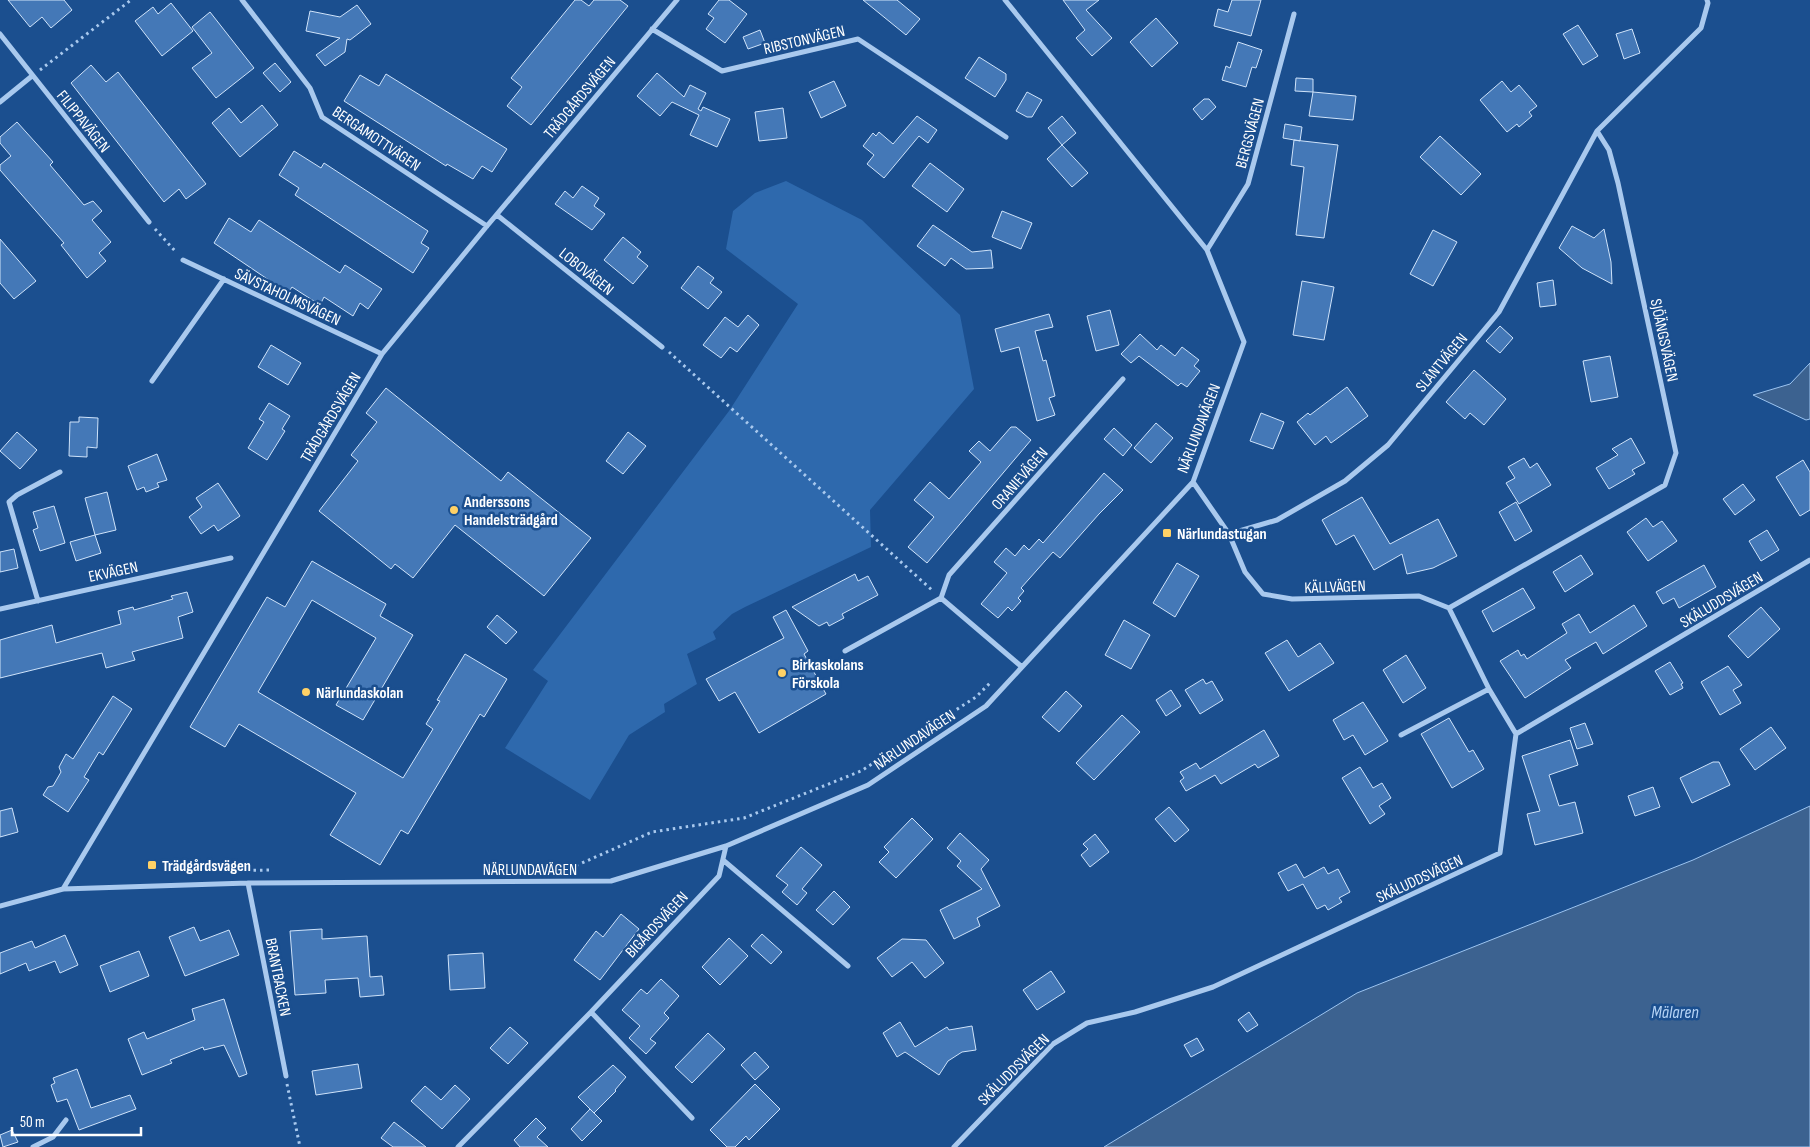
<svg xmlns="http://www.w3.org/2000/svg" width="1810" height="1147" font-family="'Sofia Sans Condensed',sans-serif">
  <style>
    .green { fill: #2e69ad }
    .water { fill: #3c6290; stroke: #9cc4f0 }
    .building { fill: #4478b7; stroke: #cfe3fa }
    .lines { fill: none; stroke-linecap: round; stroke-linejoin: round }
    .path { stroke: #a9c9ee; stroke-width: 3; stroke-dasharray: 2.5 4; stroke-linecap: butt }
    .minor { stroke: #a9c9ee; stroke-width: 5 }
    .poi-dot { fill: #ffd166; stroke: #1b4f8f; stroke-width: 2 }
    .labels { text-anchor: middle; stroke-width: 5; stroke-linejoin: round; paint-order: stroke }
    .street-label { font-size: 16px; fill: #fff; stroke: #1b4f8f }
    .poi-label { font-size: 16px; font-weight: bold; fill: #fff; stroke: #1b4f8f; text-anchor: start }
    .water-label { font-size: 18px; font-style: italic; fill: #b5d3f5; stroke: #1b4f8f }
  </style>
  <rect width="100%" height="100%" fill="#1b4f8f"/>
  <path class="green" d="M786 181 862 220 960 315 974 389 870 510 871 547 745 607 732 614 713 632 716 639 687 654 697 684 664 704 665 712 629 735 590 800 505 748 548 681 533 670 729 411 798 304 726 249 733 211 755 193Z"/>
  <path class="water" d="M1810 363V419L1806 420 1753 395 1790 384Z
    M1810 806V1147H1104L1357 993 1693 860Z"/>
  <path class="building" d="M8 0H64L72 10 51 28 42 17 30 27Z
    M575 0H581L589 6 594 0H620L628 6 531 125 507 106 522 87 511 78Z
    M719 0H729L747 14 725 43 706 29 714 18 708 14Z
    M863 0H897L920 19 906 35Z
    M1063 0H1099L1086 10 1112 38 1092 56 1076 38 1085 30Z
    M1232 0H1261L1251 36 1214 26 1218 9 1228 12Z
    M171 3 193 31 162 56 135 21 153 7 158 14Z
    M357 5 371 24 350 40 347 39 345 52 325 66 316 55 340 38 306 31 310 11 340 17Z
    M210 12 254 68 216 98 192 68 212 53 192 27Z
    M1156 18 1178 43 1152 67 1130 42Z
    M1578 25 1598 56 1583 65 1563 34Z
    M1632 29 1640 53 1624 59 1616 34Z
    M760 30 765 43 748 49 743 37Z
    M1238 42 1262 50 1256 68 1252 67 1246 87 1222 80 1226 66 1230 68Z
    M979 57 1006 74V80L995 97 965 78Z
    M275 63 291 82 280 92 263 73Z
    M91 65 106 82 118 72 206 184 186 199 179 189 164 202 71 83Z
    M657 73 684 97 690 85 706 93 698 109 701 111 703 107 730 119 717 147 690 135 699 115 672 102 660 116 637 96Z
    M386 74 507 149 492 172 482 166 473 179 447 164 446 166 344 101 360 75 379 86Z
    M1296 78 1313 79V92L1295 91Z
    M834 81 846 106 821 118 809 92Z
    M1502 81 1511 92 1519 85 1537 106 1529 112 1532 116 1519 127 1517 124 1507 132 1480 100Z
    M1027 92 1042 100 1032 117H1027L1016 111Z
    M1313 92 1356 96 1353 120 1309 116Z
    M1204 99H1209L1216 107 1202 120 1193 109Z
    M262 105 278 125 240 157 212 123 229 108 241 123Z
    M783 108 787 138 759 141 755 112Z
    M917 116 937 130 928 143 919 136 884 178 867 164 874 155 863 146 873 133 876 136 879 132 893 144Z
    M1062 116 1076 133 1062 145 1048 128Z
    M17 122 53 162 50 165 84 205 93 201 102 211 92 220 111 242 99 253 106 261 87 278 61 245 64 243 0 170V165L11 156 0 143V137Z
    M1285 124 1302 127 1300 141 1283 138Z
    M1440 136 1481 174 1461 195 1420 157Z
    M1294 140 1338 145 1324 238 1296 235 1304 167 1291 165Z
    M1062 145 1088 173 1072 187 1047 159Z
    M294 151 321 168 324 163 428 231 421 243 429 248 413 273 295 195 299 188 279 175Z
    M930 163 964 189 947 212 912 186Z
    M582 186 599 198 594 206 605 214 592 230 555 204 565 191 573 198Z
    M1002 211 1032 223 1021 249 992 237Z
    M229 218 251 232 259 220 340 273 345 265 382 289 368 309 360 303 353 316 324 297 320 305 292 287 288 293 214 243Z
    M933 225 972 252 991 250 993 268 966 269 951 258 945 266 917 246Z
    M1572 226 1594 238 1604 229 1611 262 1612 284 1582 268 1559 248Z
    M1433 230 1457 242 1433 286 1410 274Z
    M623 237 641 252 637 257 648 266 633 284 604 260Z
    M0 239 36 281 14 299 0 283Z
    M698 266 714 278 710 283 722 292 708 309 681 288Z
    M1553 280 1556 305 1540 307 1537 283Z
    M1302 281 1334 287 1324 340 1293 335Z
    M1110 310 1119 345 1096 351 1087 316Z
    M1049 314 1053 327 1035 331 1043 361 1046 360 1055 396 1049 398 1055 415 1037 421 1019 347 1001 352 995 329Z
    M748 315 759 325 737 352 730 347 721 358 703 345 725 317 738 327Z
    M1500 326 1513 338 1500 353 1486 341Z
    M1140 334 1157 350 1161 345 1175 356 1182 347 1199 360 1194 366 1200 371 1187 387 1181 383 1178 386 1139 356 1131 363 1121 354Z
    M271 345 301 363 288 385 258 367Z
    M1610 356 1618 397 1591 402 1583 361Z
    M1474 370 1506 399 1484 425 1470 413 1465 419 1446 402Z
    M1347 387 1368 416 1331 443 1326 436 1315 445 1297 422 1308 413 1310 415Z
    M386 388 501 481 508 472 591 538 544 596 455 525 413 578 395 564 391 569 319 511 358 461 351 455 377 422 366 413Z
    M269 403 290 416 282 429 285 431 267 460 248 448 264 422 259 419Z
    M1261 413 1284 422 1273 449 1250 441Z
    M79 417 98 418 97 448 87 447V457L69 456 70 422H79Z
    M1156 423 1173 438 1151 463 1134 448Z
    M1011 427H1016L1031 440 927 563 908 547 934 517 914 500 930 482 949 499 981 462 969 451 979 441 990 451Z
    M1114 428 1132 445 1123 456 1104 439Z
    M17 432 37 450 20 469 0 451Z
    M628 432 646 446 623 474 606 461Z
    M1631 438 1645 463 1632 470 1635 474 1609 489 1596 468 1618 455 1612 449Z
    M157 454 167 480 157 483 159 487 146 492 144 487 137 490 128 466Z
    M1524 458 1530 468 1537 463 1551 485 1519 504 1506 483 1515 478 1508 467Z
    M1803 460 1810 472V510L1800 516 1776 477Z
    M1104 473 1123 490 1099 514 1060 558 1053 552 1021 588 1024 591 1018 598 1021 601 1012 611 1008 607 998 618 981 604 1007 573 994 562 1006 548 1015 556 1024 545 1029 550 1039 539 1043 543Z
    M218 483 240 516 218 531 214 525 201 534 189 517 202 507 196 498Z
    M1743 484 1755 500 1735 515 1723 499Z
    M107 492 116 530 95 535 85 498Z
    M1362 497 1390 544 1438 519 1457 556 1433 568 1407 574 1402 554 1374 570 1354 535 1336 545 1322 520Z
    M1516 502 1532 531 1515 541 1499 512Z
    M54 506 65 543 40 551 33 530 38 528 33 512Z
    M1646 518 1653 527 1662 521 1677 541 1648 561 1627 532Z
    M1767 530 1779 550 1761 561 1749 541Z
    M95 535 101 553 76 561 70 542Z
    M14 549 18 568 0 572V552Z
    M1581 555 1593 574 1565 592 1553 572Z
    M312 561 386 604 380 616 413 635 363 720 336 705 376 638 312 600 258 692 403 778 433 729 426 724 440 701 437 700 465 654 507 679 484 717 480 714 408 834 401 830 380 865 330 835 356 793 239 724 225 747 190 727 267 597 285 607Z
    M1177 563 1199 576 1175 617 1153 603Z
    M1704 565 1716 587 1679 608 1674 598 1663 604 1656 592Z
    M855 574 858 581 868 576 878 595 842 614 844 618 829 626 827 622 819 626 792 607Z
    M1523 588 1535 608 1493 632 1482 611Z
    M187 592 193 612 178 617 183 638 132 652 135 660 106 668 102 653 0 678V640L52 625 56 643 121 624 118 611 133 607 134 610 173 599 171 596Z
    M1634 605 1647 626 1603 654 1596 642 1565 660 1571 668 1525 698 1500 661 1518 650 1521 656 1524 654 1527 659 1567 633 1562 624 1579 614 1590 633Z
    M1761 607 1780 629 1748 658 1728 636Z
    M786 610 808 651 804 654 826 694 759 733 735 692 719 701 706 679 784 638 773 617Z
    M497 615 517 632 506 644 487 627Z
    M1124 620 1150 635 1131 669 1105 655Z
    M1287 640 1298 657 1320 643 1334 663 1289 691 1265 653Z
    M1406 655 1426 688 1403 703 1383 670Z
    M1670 662 1683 683 1681 684 1683 688 1670 695 1655 671Z
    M1728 666 1742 685 1733 690 1741 703 1720 715 1701 682Z
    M1203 679 1206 684 1212 681 1223 700 1200 714 1185 690Z
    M1171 690 1181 706 1166 716 1156 700Z
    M1066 691 1082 706 1059 732 1042 717Z
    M113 696 132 709 103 755 99 752 84 777 89 780 68 812 43 795 48 787 53 786 61 772 59 767 66 754 73 759Z
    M1363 702 1388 741 1365 755 1353 735 1344 740 1333 720Z
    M1122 715 1140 732 1094 780 1076 763Z
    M1449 718 1469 752 1473 750 1484 769 1452 788 1421 734Z
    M1585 723 1593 744 1577 749 1570 728Z
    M1771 727 1786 748 1755 770 1740 749Z
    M1264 730 1279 756 1258 768 1255 764 1221 784 1215 775 1186 791 1180 781 1184 778 1180 772 1196 763 1200 769Z
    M1570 740 1578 765 1549 775 1559 806 1575 802 1583 833 1535 845 1527 814 1540 811 1522 756Z
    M1713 762H1719L1730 785 1692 803 1680 778Z
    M1360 767 1373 788 1382 783 1391 798 1379 806 1385 814 1370 824 1342 778Z
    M1653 787 1660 807 1635 816 1628 796Z
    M1169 807 1189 830 1175 842 1155 819Z
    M12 808 18 832 0 837V811Z
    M912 818 933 839 896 878 879 862 889 852 884 847Z
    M960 833 989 860 981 869 1000 906 977 918 980 926 954 939 940 910 982 889 957 866 961 861 947 848Z
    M1095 834 1109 852 1090 867 1081 855 1088 849 1083 844Z
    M801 847 822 865 802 889 807 893 797 905 782 892 788 885 776 876Z
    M1296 864 1304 878 1324 867 1328 874 1338 869 1350 892 1339 898 1342 902 1328 910 1325 905 1317 909 1303 884 1288 891 1278 873Z
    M834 891 850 907 833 925 816 910Z
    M621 914 639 929 600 980 574 960 596 931 603 937Z
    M194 927 200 941 229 930 239 955 185 976 169 937Z
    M322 929V939L367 936 370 977 382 976 384 995 360 997 358 978 325 980 326 993 295 995 290 931Z
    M762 934 782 952 771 964 751 946Z
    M65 935 78 965 60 973 55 961 29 971 26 963 0 974V953L32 941 35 948Z
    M729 938 748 956 720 985 702 967Z
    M902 939 926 940 944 963 925 978 912 962 892 977 877 958Z
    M139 951 149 976 110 992 100 966Z
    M483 953 485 988 450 990 448 955Z
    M1051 971 1065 992 1037 1010 1023 990Z
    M661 979 679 996 664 1013 669 1018 650 1039 656 1043 646 1054 629 1038 640 1026 622 1010 641 989 647 994Z
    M224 999 247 1074 239 1077 224 1045 204 1050 203 1047 170 1060 172 1063 142 1075 128 1039 144 1032 147 1039 195 1020 192 1009Z
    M1249 1012 1258 1025 1247 1032 1238 1020Z
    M900 1022 915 1047 947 1027 949 1030 972 1026 976 1050 962 1052 948 1061 939 1075 905 1052 897 1057 883 1033Z
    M510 1027 528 1043 508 1064 490 1048Z
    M708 1033 725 1049 692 1083 675 1067Z
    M1197 1038 1204 1050 1191 1057 1184 1045Z
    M755 1052 769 1067 755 1080 741 1065Z
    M358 1064 362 1088 316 1095 312 1071Z
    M613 1065 626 1077 615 1090 616 1091 594 1113 578 1097Z
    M77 1069 91 1108 130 1095 136 1109 79 1130 67 1099 57 1102 51 1085 55 1083 53 1078Z
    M755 1084 780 1109 749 1140 746 1136 735 1147H727L710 1130Z
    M455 1085 470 1099 442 1129 411 1101 425 1086 441 1100Z
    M590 1109 602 1121 582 1141 571 1129Z
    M536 1118 546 1128 537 1137 548 1147H520L514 1140Z
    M394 1122 426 1147H393L381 1138Z
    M12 1130 18 1142 3 1147 0 1135Z"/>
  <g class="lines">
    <path class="path" d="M40 70 131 0
      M155 229 176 252
      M669 352 933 591
      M531 869 573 867 652 832 744 818 861 771 976 697 990 683
      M221 871 270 870
      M287 1084 300 1147"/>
    <path class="minor" d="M242 0 310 88 322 117 487 226
      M652 29 722 71 858 39 1006 137
      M0 34 149 222
      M0 102 32 76
      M497 215 662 347
      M1207 250 1248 184 1294 14
      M183 260 382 354
      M152 381 224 279
      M1193 482 1229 534 1245 572 1263 594 1292 599 1419 596 1449 608 1489 689
      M1229 534 1277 520 1345 481 1388 445 1499 312 1597 131 1701 28 1708 3 1707 0
      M38 601 9 502 17 495 60 472
      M1449 608 1665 485 1676 453 1618 183 1609 150 1597 131
      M0 609 231 558
      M845 651 941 598
      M1022 667 941 598 949 575 1123 379
      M1516 734 1810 560
      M1401 735 1489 689 1516 734
      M723 860 848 966
      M248 883 286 1076
      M63 889 382 354 487 226 677 0
      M0 906 63 889 248 883 611 881 726 846 868 785 986 706 1193 482 1244 342 1207 250 1005 0
      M591 1012 692 1118
      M33 1147 53 1137 66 1120
      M458 1147 591 1012 719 876 726 846
      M954 1147 1053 1044 1087 1023 1135 1012 1213 987 1500 853 1516 734"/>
  </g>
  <g class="poi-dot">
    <circle cx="454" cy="510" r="5"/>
    <rect x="1162" y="528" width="10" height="10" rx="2.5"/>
    <circle cx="782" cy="673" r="5"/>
    <circle cx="306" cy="692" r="5"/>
    <rect x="147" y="860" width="10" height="10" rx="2.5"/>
  </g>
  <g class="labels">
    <g class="street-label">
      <text transform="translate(804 39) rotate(-13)" y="6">RIBSTONVÄGEN</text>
      <text transform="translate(579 97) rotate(-50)" y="6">TRÄDGÅRDSVÄGEN</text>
      <text transform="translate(84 121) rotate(51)" y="6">FILIPPAVÄGEN</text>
      <text transform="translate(1249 133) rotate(-75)" y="6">BERGSVÄGEN</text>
      <text transform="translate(377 138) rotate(34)" y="6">BERGAMOTTVÄGEN</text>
      <text transform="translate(587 271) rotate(39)" y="6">LOBOVÄGEN</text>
      <text transform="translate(288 296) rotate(25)" y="6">SÄVSTAHOLMSVÄGEN</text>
      <text transform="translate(1665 340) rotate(78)" y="6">SJÖÄNGSVÄGEN</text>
      <text transform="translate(1441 362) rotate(-50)" y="6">SLÄNTVÄGEN</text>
      <text transform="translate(330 417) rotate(-59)" y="6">TRÄDGÅRDSVÄGEN</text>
      <text transform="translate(1198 428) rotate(-69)" y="6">NÄRLUNDAVÄGEN</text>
      <text transform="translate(1019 478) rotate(-49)" y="6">ORANIEVÄGEN</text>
      <text transform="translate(113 571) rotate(-12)" y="6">EKVÄGEN</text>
      <text transform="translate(1335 586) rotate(-2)" y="6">KÄLLVÄGEN</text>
      <text transform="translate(1721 599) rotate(-31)" y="6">SKÄLUDDSVÄGEN</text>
      <text transform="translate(914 739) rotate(-34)" y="6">NÄRLUNDAVÄGEN</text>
      <text x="530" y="875">NÄRLUNDAVÄGEN</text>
      <text transform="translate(1419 878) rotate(-25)" y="6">SKÄLUDDSVÄGEN</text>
      <text transform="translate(656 924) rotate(-47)" y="6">BIGÅRDSVÄGEN</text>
      <text transform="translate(279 977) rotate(79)" y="6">BRANTBACKEN</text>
      <text transform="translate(1013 1069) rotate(-45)" y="6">SKÄLUDDSVÄGEN</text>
    </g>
    <g class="poi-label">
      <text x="464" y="507">Anderssons<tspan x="464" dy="18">Handelsträdgård</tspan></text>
      <text x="1177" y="539">Närlundastugan</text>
      <text x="792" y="670">Birkaskolans<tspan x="792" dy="18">Förskola</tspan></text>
      <text x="316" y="698">Närlundaskolan</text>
      <text x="162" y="871">Trädgårdsvägen</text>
    </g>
    <g class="water-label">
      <text x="1675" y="1018">Mälaren</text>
    </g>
  </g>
  <path d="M12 1127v8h129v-8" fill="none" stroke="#ffffff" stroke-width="2.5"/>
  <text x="20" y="1127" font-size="15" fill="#ffffff" stroke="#1b4f8f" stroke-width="4" paint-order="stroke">50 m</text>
</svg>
